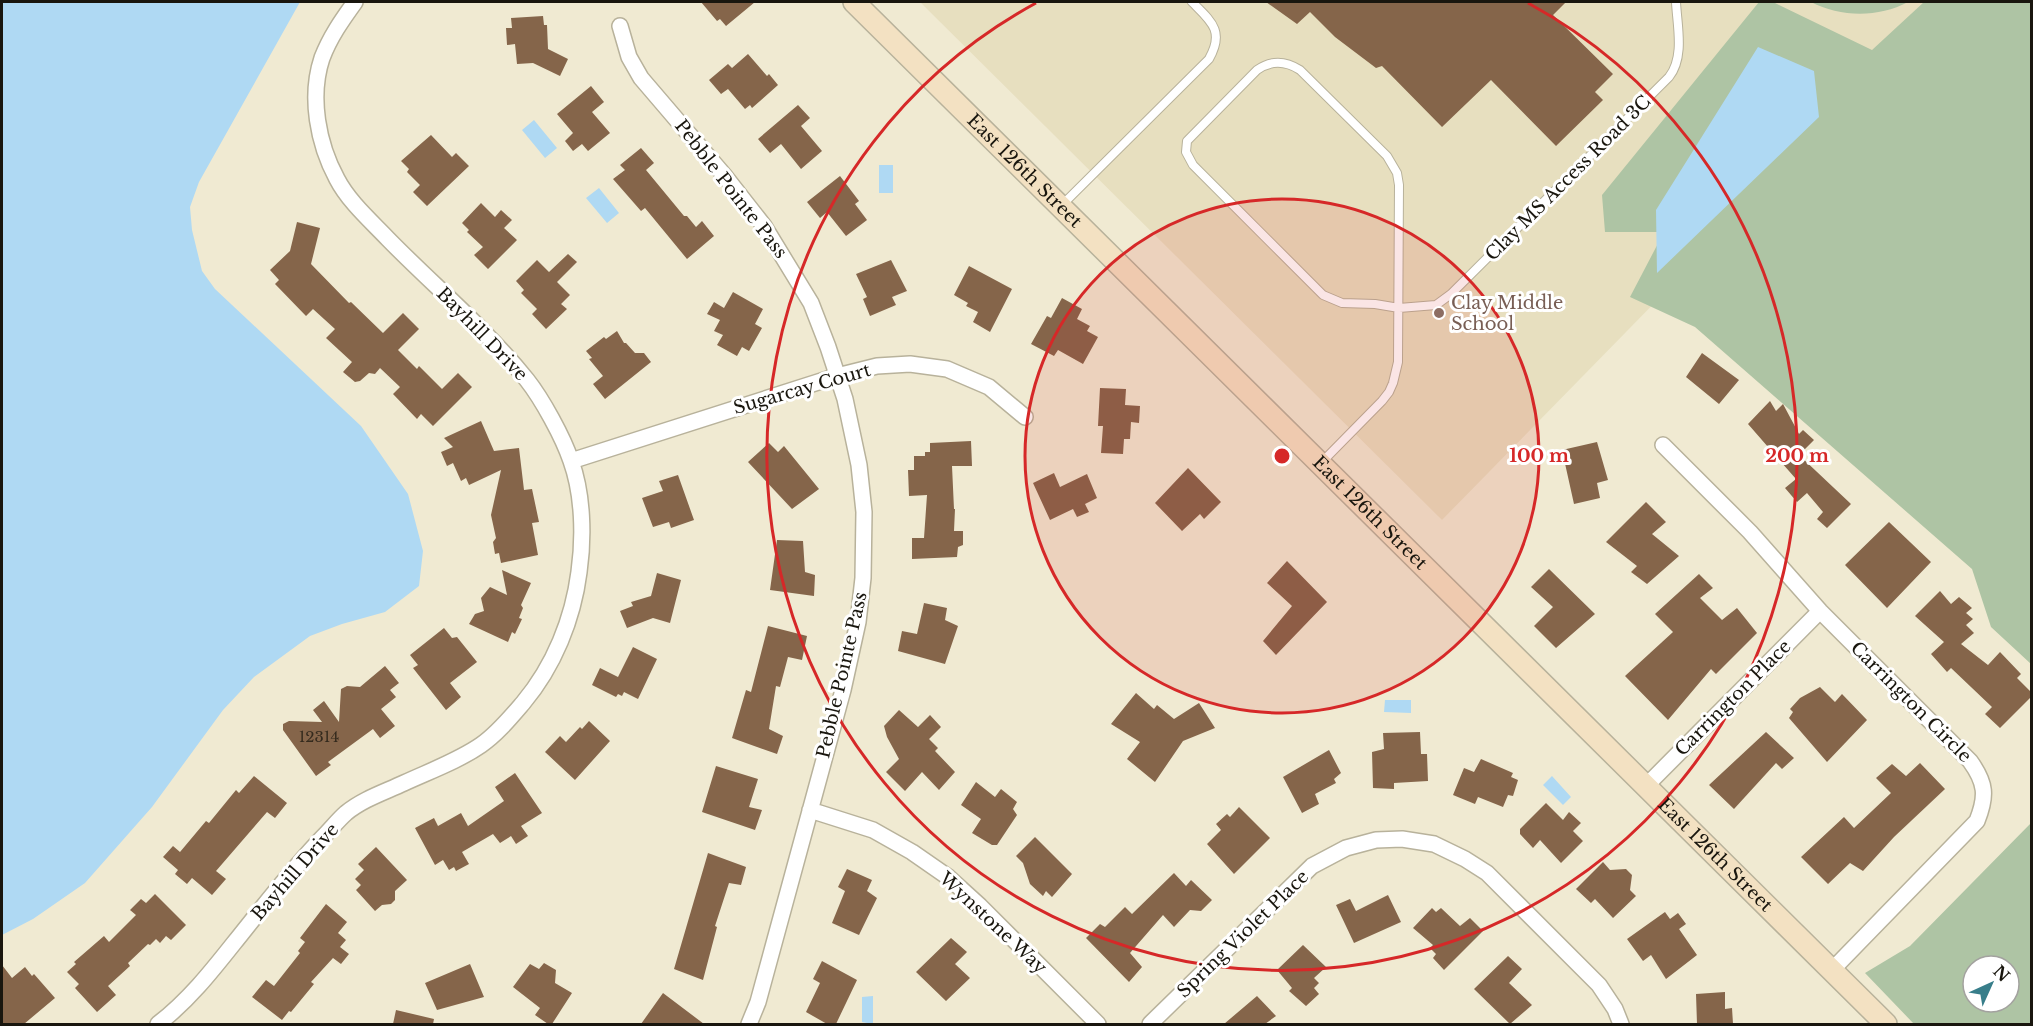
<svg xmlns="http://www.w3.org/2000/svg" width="2033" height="1026" font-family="'Libre Baskerville',serif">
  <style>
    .built { fill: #e7dfbf }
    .green { fill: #aec4a4; fill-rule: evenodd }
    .water { fill: #afd9f3 }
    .building { fill: #85654a }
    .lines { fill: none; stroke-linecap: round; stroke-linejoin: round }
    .lane-casing { stroke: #b8b29b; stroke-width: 10 }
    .street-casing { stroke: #b8b29b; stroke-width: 18 }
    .secondary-casing { stroke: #b8b29b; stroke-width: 24 }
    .lane { stroke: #fff; stroke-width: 8 }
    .street { stroke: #fff; stroke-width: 15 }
    .secondary { stroke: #f3e1c2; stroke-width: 21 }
    .ring { fill: none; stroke: #d62828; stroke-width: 3 }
    .education-dot { fill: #8d6e63; stroke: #fff; stroke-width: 2 }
    .labels { text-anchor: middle; stroke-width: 6; stroke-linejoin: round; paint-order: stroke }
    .number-label { font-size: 15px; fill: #342a1d }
    .street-label { font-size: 18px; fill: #19160e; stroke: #fff }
    .education-label { font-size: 18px; fill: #785e54; stroke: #fff; text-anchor: start }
    .centre { fill: #d62828; stroke: #fff; stroke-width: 3 }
    .ring-label { font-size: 18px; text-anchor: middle; font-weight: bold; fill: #d62828; stroke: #fff; stroke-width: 6; stroke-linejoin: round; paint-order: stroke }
  </style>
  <rect width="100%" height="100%" fill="#f0ead2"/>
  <path class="built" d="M920 2H1949L1442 520Z"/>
  <path class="green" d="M1759 2H1773L1872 50 1924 2H2031V664L1991 627 1972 569 1695 327 1630 297 1664 232H1605L1602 195Z
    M1811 2H1908C1878 18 1840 17 1811 2Z
    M2031 823V1024H1914L1865 973 1910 946ZM1973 966H2009V1002H1973Z"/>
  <path class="water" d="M2 2H300L199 182 190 207 192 230 202 271 215 289 361 426 408 494 423 551 419 586 385 612 342 624 310 636 254 677 223 710 152 807 85 883 33 919 2 935Z
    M1758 47 1814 71 1819 117 1657 273 1656 210Z
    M534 120 557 148 545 158 522 130Z
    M879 165H893V193H879Z
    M599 188 619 213 607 223 586 198Z
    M1385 700H1411V713L1384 712Z
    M1552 776 1571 797 1563 805 1543 785Z
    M873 996V1024H872L862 1022V997Z"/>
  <path class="building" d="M701 2H755L726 26 720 19 717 21Z
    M1266 2H1566L1553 15 1613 74 1595 92 1603 100 1556 146 1491 80 1442 127 1382 66 1376 68 1335 37 1310 12 1297 24Z
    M543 16 544 25H547L548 49 568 59 560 76 533 63 517 64 515 44 507 45 506 28H512L511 18Z
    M748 54 767 76 769 74 778 85 752 108 750 105 745 109 728 89 721 94 709 80 728 64 732 68Z
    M591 86 604 102 592 112 610 133 588 151 582 144 573 151 565 141 573 133 557 114Z
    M798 105 810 118 801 126 822 151 801 169 781 144 770 153 758 139Z
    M431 135 452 157 456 153 469 166 427 206 413 192 420 185 407 172 409 169 401 161Z
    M641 148 654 163 646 170 684 216H687L696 227 702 221 714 236 687 259 645 208 641 211 613 179 625 170 620 165Z
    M840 176 859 201 855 204 867 220 846 236 827 212 820 218 807 202Z
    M481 203 495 217 501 210 512 220 504 228 517 240 488 269 474 255 483 247 467 232 469 230 462 223Z
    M297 222 320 228 311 264 349 303 351 302 383 333 403 313 419 329 398 350 417 369 419 366 442 389 458 373 472 387 433 426 421 414 417 419 393 394 400 387 380 368 375 374 369 373 360 381 355 382 343 372 352 362 326 338 335 329 313 309 306 316 275 284 279 280 270 270 290 251Z
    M568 254 577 262 557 282 570 295 561 304 567 309 546 329 532 314 537 309 521 293 524 290 516 281 537 260 549 272Z
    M891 260 907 291 892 297 896 305 870 316 863 299 867 297 856 274Z
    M969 266 1012 289 990 332 973 322 978 312 966 306 968 303 954 295Z
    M733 292 763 309 755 324 762 328 749 351 742 347 737 356 717 345 723 335 714 331 720 320 707 314 714 302 724 308Z
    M1062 298 1082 309 1077 319 1090 326 1087 331 1098 337 1083 364 1058 350 1054 356 1031 344 1047 316 1051 318Z
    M617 331 624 343H626L635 353H644L651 362 605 399 593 384 603 376 589 359 592 358 586 351 604 337 606 339Z
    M1702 353 1739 380 1719 404 1686 377Z
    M1100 388 1126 389 1125 405 1140 406 1139 423 1131 422 1130 439H1124L1123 454 1101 453 1103 426H1098Z
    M1770 401 1776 411 1783 404 1799 434 1803 430 1814 440 1799 455 1851 504 1827 528 1817 519 1823 512 1807 493 1797 502 1785 488 1796 479 1748 424Z
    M481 421 494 451 519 448 524 490 532 489 539 522 532 523 538 555 501 563 499 553 495 554 493 542 496 538 491 515 501 470 469 485 466 478 461 481 453 463 447 466 441 452 453 447 444 438Z
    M971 441 972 466H952L954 509H955L954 531H963V545L958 547 957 557 912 559V538H924L927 495 909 496 908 470H914V456H925V452H930V443Z
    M1597 442 1608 480 1597 483 1600 498 1574 504 1562 450Z
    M769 443 778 452 784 446 819 489 792 509 748 462Z
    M1188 468 1221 502 1204 519 1200 514 1182 531 1155 503Z
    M1054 473 1060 487 1087 474 1097 498 1085 504 1089 512 1077 517 1073 509 1050 520 1033 483Z
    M678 475 694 520 671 528 669 522 653 527 642 498 663 491 659 481Z
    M1646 502 1666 522 1652 534 1679 556 1647 584 1631 572 1637 566 1606 542Z
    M1889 522 1931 562 1887 608 1845 565Z
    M777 540 803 541 805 572 815 575 814 596 770 590Z
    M1287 561 1327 602 1276 655 1263 641 1292 606 1267 583Z
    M1549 569 1595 614 1556 648 1534 626 1553 607 1531 587Z
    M502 570 531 583 521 605 523 608 519 618 522 619 515 634 512 632 508 642 469 624 475 614 484 611 481 598 490 587 507 595Z
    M657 573 681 580 670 623 653 618 627 628 620 611 633 606 631 602 651 596Z
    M1699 574 1713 588 1700 598 1722 620 1737 608 1757 633 1716 674 1711 669 1668 720 1625 676 1673 632 1655 614Z
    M1940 591 1951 604 1959 597 1972 608 1966 613 1973 619 1966 625 1974 633 1961 644 1988 665 2000 652 2021 674 2017 678 2031 692V697L2000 728 1985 714 1992 707 1951 668 1947 672 1931 654 1944 642 1915 616Z
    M924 603 947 608 945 620 958 626 945 664 898 651 902 631 917 634Z
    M768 626 807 636 802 660 788 657 780 687 776 686 769 729 783 736 777 754 732 738 746 690 751 692Z
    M444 628 452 638 457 637 477 662 450 683 461 697 446 710 413 668 418 665 410 655Z
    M633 647 657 659 638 699 624 692 622 696 618 694 616 697 592 685 600 668 618 677Z
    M385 666 399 683 390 690 396 697 381 709 395 726 380 738 373 729 328 762 331 765 316 776 283 730V724L289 721 322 722 313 710 324 701 339 722 341 689 347 686 360 687Z
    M1820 687 1835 702 1842 694 1867 720 1827 762 1789 718 1793 712 1790 709 1800 698Z
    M1136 693 1154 709 1157 705 1174 719 1199 703 1215 728 1183 741 1155 782 1127 759 1140 742 1111 724Z
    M899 710 918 727 930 715 941 727 929 739 938 748 935 751 955 772 939 790 922 772 905 791 886 772 899 759 887 737 884 726Z
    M589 721 610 741 575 780 545 752 560 736 566 742 580 727 582 729Z
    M1420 732 1421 754H1427L1428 781 1394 783V789L1373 788 1372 752 1384 749 1383 733Z
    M1766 732 1794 758 1782 769 1776 763 1734 809 1709 785Z
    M1329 750 1341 773 1334 779 1336 783 1315 794 1319 804 1302 813 1283 777Z
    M1481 759 1513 773 1511 777 1518 780 1513 796 1508 795 1503 807 1478 797 1475 804 1453 795 1464 768 1474 772Z
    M1920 763 1945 789 1894 837 1863 871 1850 863 1828 884 1801 857 1844 817 1854 828 1891 793 1876 778 1892 764 1906 776Z
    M716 766 758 779 749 807 762 810 755 830 702 812Z
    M515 773 542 813 521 826 528 836 516 844 511 836 500 843 493 834 462 852 469 864 456 871 454 867 449 870 443 860 435 865 415 828 434 818 438 826 461 813 468 826 504 801 495 787Z
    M254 776 287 803 275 818 267 812 216 871 226 879 212 895 192 878 187 884 175 874 178 870 163 857 173 846 180 852 206 821 209 823 236 790 239 793Z
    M976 782 995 797 1001 789 1017 802 1013 809 1017 815 997 845H992L972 833 981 819 961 805Z
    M1546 803 1563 820 1569 812 1581 823 1573 831 1583 841 1561 863 1540 840 1533 848 1520 834V829Z
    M1239 807 1270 838 1234 874 1207 844 1221 830 1216 824 1227 814 1230 817Z
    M1035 837 1072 874 1052 897 1046 891 1043 896 1030 884 1023 863 1016 856Z
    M376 847 407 880 395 891V900L391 904 382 905 375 911 356 890 361 885 355 879 364 870 358 864Z
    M708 853 746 867 741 885 729 883 715 926 717 927 703 980 674 969Z
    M1603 862 1610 870 1626 869 1632 875 1630 890 1636 896 1613 918 1595 899 1591 903 1576 889Z
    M847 869 872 880 867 891 877 898 859 935 832 923 845 891 838 887Z
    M1174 873 1186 886 1191 880 1212 900 1201 911 1190 910 1174 927 1163 915 1130 953 1142 967 1129 982 1086 938 1100 924 1105 927 1125 907 1132 914Z
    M155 894 186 925 171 940 166 936 160 943 156 939 150 945 148 944 128 963 130 966 108 986 116 995 97 1012 75 988 79 984 67 972 76 964 74 962 104 936 109 942 136 915 130 910 141 899 146 903Z
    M1388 895 1401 922 1354 943 1336 905 1350 899 1356 911Z
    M326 904 347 922 338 933 346 940 340 947 349 954 341 964 333 958 311 982 314 984 291 1012 289 1011 282 1020 252 997 266 980 274 986 300 953 298 951 305 942 300 938Z
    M1432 908 1436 912 1441 908 1460 926 1470 918 1483 931 1444 970 1433 958 1436 954 1430 948 1433 945 1413 928Z
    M1665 912 1670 919 1678 913 1686 924 1679 929 1697 955 1666 979 1651 955 1643 961 1627 939Z
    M951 938 967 952 955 964 970 978 946 1001 916 972Z
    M1303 945 1326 967 1314 978 1319 983 1314 988 1319 994 1306 1006 1289 991 1292 988 1277 970Z
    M1508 956 1522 969 1509 983 1532 1005 1510 1024 1474 989Z
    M822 961 857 980 836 1024H827L806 1012 820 983 813 979Z
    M544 963 556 970 555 983 572 993 552 1024H548L535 1015 540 1008 513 987 530 964 539 969Z
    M470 964 484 997 437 1010 425 983Z
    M2 965 12 978 25 967 32 976 34 974 55 998 24 1024H2Z
    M1725 992V1009L1732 1008 1733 1024H1697L1696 994Z
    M663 993 704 1024H641Z
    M1257 996 1276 1016 1265 1024H1224Z
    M396 1010 434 1019 433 1024H393Z"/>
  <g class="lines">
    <g class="lane-casing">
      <path id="lane" d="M1061 206 1209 59C1225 31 1211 21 1192 2
        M1321 463 1382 401 1389 392 1393 383 1398 362 1399 185 1397 173 1387 156 1300 70C1286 61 1271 60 1257 70L1187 141 1186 152 1193 165 1323 295 1342 303 1375 304 1399 308 1436 305 1451 294 1669 77C1685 57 1677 25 1676 2"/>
    </g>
    <g class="street-casing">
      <path id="street" d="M620 26 629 57 641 78 724 175 764 226 811 303 828 347 845 399 859 465 864 512 863 578 858 622 843 690 758 1002 749 1024
        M1663 445 1750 532 1820 611 1970 761C1986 783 1987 796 1977 821L1832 970
        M571 461 837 376 877 366 910 364 947 369 989 387 1025 417
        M1646 786 1820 611
        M810 810 873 830 912 852 948 877 980 906 1098 1024
        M158 1024C188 1001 211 972 234 943 263 907 291 870 323 837 331 829 338 820 346 813 363 799 385 792 404 783 430 771 458 761 481 745 497 734 511 717 523 703 554 666 573 619 579 572 584 537 583 494 571 461 563 437 542 399 527 380 486 329 434 286 388 239 371 221 349 202 337 179 318 144 309 97 322 58 330 37 342 20 355 2
        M1150 1024 1312 866 1346 848 1376 840 1402 839 1434 844 1465 859 1487 873 1599 985 1615 1009 1621 1024"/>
    </g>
    <g class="secondary-casing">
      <g id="secondary">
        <path id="s1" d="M854 2 1886 1024"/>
      </g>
    </g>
    <use href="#lane" class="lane"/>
    <use href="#street" class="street"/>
    <use href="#secondary" class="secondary"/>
  </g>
  <circle cx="1282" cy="456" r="257" fill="#d62828" fill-opacity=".12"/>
  <g class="ring">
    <circle cx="1282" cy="456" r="257"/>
    <path d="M1528 3A515 515 0 1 1 1036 3"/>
  </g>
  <circle class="education-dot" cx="1439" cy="313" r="6"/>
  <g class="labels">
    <g class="number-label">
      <text x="319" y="742">12314</text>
    </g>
    <g class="street-label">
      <text dy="6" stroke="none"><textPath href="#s1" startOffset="240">East 126th Street</textPath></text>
      <text transform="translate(1568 178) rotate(-45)" y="6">Clay MS Access Road 3C</text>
      <text transform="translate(731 189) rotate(52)" y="6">Pebble Pointe Pass</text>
      <text transform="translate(482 334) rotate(46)" y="6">Bayhill Drive</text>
      <text transform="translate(802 389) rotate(-16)" y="6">Sugarcay Court</text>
      <text dy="6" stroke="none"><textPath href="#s1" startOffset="726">East 126th Street</textPath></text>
      <text transform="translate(842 675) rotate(-77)" y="6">Pebble Pointe Pass</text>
      <text transform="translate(1733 698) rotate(-45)" y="6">Carrington Place</text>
      <text transform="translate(1911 702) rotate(45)" y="6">Carrington Circle</text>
      <text dy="6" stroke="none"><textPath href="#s1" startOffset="1212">East 126th Street</textPath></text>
      <text transform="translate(295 872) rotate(-49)" y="6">Bayhill Drive</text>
      <text transform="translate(993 923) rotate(43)" y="6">Wynstone Way</text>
      <text transform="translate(1243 934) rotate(-44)" y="6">Spring Violet Place</text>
    </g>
    <g class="education-label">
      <text x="1451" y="309">Clay Middle<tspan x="1451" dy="21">School</tspan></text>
    </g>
  </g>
  <circle cx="1282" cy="456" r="9" class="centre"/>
  <g class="ring-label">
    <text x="1539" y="462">100 m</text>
    <text x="1797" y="462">200 m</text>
  </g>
  <rect width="2033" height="1026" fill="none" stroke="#19160e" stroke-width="6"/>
  <g transform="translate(1991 984) rotate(45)"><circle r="28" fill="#ffffff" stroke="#a3a29f" stroke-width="1.5"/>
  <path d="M0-4.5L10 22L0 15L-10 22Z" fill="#387e8a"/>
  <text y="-9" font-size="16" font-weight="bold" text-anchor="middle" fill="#19160e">N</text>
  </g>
</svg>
